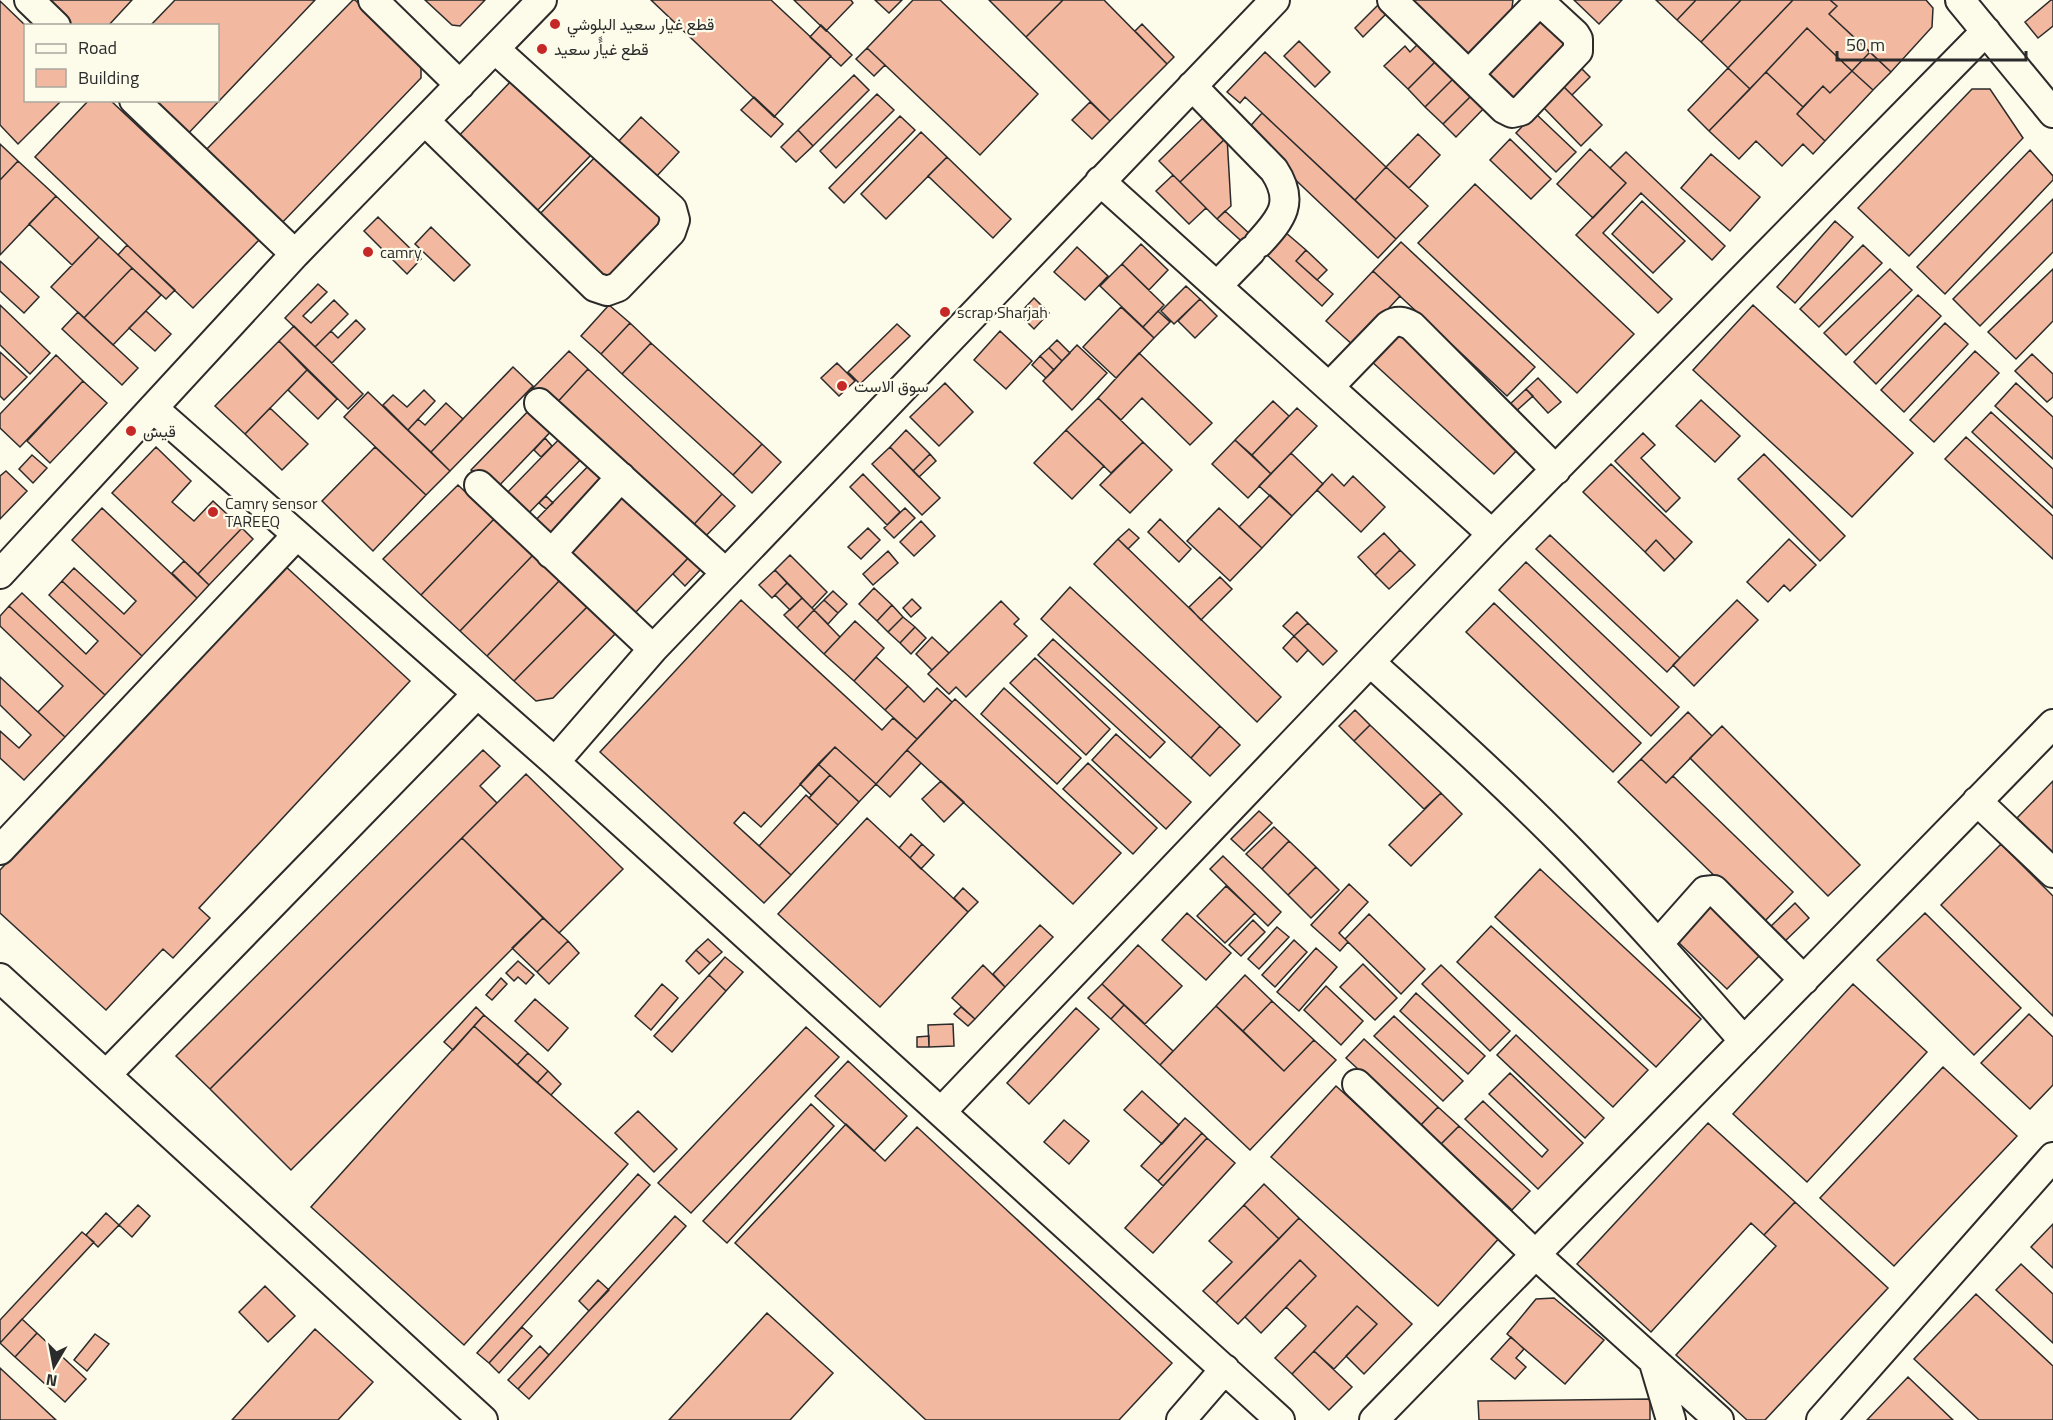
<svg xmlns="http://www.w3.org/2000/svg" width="2053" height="1420" font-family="'Titillium Web',Vazirmatn,sans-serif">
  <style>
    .building { fill: #f2b8a0; stroke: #2b2b2b; stroke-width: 1.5 }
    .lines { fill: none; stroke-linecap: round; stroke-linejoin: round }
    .minor-casing { stroke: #2b2b2b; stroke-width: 32 }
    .minor { stroke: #fdfbea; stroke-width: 28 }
    .poi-dot { fill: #c62828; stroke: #fdfbea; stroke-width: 2 }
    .labels { text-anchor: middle; stroke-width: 4.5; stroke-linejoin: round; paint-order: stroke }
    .poi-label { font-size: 16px; fill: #2b2b2b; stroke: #fdfbea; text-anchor: start }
  </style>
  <rect width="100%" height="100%" fill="#fdfbea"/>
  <path class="building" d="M36 0H132L108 26H63Z
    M175 0H315L183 139 143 100H218V26H150Z
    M353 0H355L421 62V78L278 227 202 154Z
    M425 0H485L460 26 452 25Z
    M651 0H771L831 56 774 117Z
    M794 0H851L853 3 826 31Z
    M875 0H902L889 13Z
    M913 0H940L1038 94 980 155 867 48Z
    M989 0H1063L1026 37Z
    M1063 0H1104L1167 64 1110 121 1026 37Z
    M1396 0H1513L1511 16 1471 56 1456 57Z
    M1574 0H1622L1599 24Z
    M1656 0H1696L1677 20Z
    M1696 0H1741L1701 42 1677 20Z
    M1741 0H1793L1728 68 1701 42Z
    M1793 0H1830L1837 6 1829 14 1870 52 1852 71 1807 28 1750 89 1728 68Z
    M1830 0H1926L1933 8 1932 27 1891 72 1829 14 1837 6Z
    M2051 0H2053V26L2038 38 2025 22Z
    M0 1 26 26V100H62L18 144 0 125Z
    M1382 1 1391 9 1363 37 1355 28Z
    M1543 16 1576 48 1513 113 1480 81Z
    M1142 24 1174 57 1167 64 1135 31Z
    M821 25 852 55 841 66 810 37Z
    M1807 28 1852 71 1830 93 1823 86 1803 107 1766 72Z
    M1424 38 1441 56 1408 89 1384 66 1405 46 1410 52Z
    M1299 41 1330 72 1315 87 1284 56Z
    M867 48 885 65 874 76 856 59Z
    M1265 52 1386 167 1355 200 1245 97 1240 103 1227 92Z
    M1870 52 1891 72 1873 90 1852 71Z
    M1441 56 1459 73 1425 107 1408 89Z
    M1579 66 1590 77 1572 95 1561 84Z
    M1728 68 1750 89 1709 131 1688 110Z
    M1852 71 1873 90 1825 141 1797 114 1823 86 1830 93Z
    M1766 72 1803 107 1797 114 1825 141 1813 154 1803 144 1782 166 1756 141 1739 159 1709 131Z
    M1459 73 1476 91 1443 124 1425 107Z
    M854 75 869 90 813 146 798 130Z
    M512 80 591 155 532 216 453 142Z
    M1561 84 1602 125 1581 146 1541 105Z
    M1972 89H1990L2023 138 1909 256 1858 208Z
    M1476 91 1489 103 1456 137 1443 124Z
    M877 94 894 110 836 168 820 151Z
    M754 97 783 124 771 137 741 110Z
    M89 100H110L259 240 193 308 35 157Z
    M1090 102 1110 121 1092 139 1072 120Z
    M1262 113 1396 239 1378 258 1245 132Z
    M1535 113 1576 152 1556 172 1516 133Z
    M1206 115 1227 137 1180 182 1159 161Z
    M900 116 915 130 844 203 829 188Z
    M641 117 679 152 656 177 618 142Z
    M798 130 813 146 796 162 781 147Z
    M921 132 947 157 886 219 861 194Z
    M1418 134 1440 155 1409 188 1386 167Z
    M1227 137 1231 206 1217 219 1180 182Z
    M1510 139 1551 179 1531 199 1490 160Z
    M0 144 18 161 0 180Z
    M1590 149 1626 183 1593 218 1557 184Z
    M2030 150 2053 176V180L1945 294 1917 267Z
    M601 151 672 219 608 286 536 218Z
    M1626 152 1725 246 1712 260 1641 193 1603 233 1672 299 1658 313 1576 235 1626 183 1610 168Z
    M1711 154 1760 197 1730 231 1681 188Z
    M947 157 1011 219 993 238 928 176Z
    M18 161 56 196 0 255V180Z
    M1386 167 1428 206 1396 239 1355 200Z
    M1173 175 1206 208 1189 224 1156 191Z
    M1475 184 1634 334 1577 393 1418 243Z
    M56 196 99 237 72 265 29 224Z
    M2053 199V252L1980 326 1953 299Z
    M1642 201 1685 241 1653 273 1612 234Z
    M1225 211 1266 249 1259 257 1217 219Z
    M378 217 421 259 407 274 364 231Z
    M1835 221 1853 237 1795 303 1777 287Z
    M431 227 470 265 454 281 415 244Z
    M1285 232 1306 250 1296 261 1333 294 1322 306 1265 253Z
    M99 237 132 268 84 318 51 287Z
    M1401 242 1535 367 1507 396 1373 271Z
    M1141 244 1168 270 1149 290 1122 264Z
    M127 245 175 290 166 299 118 255Z
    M1863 245 1882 263 1819 327 1800 309Z
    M1077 247 1108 276 1085 300 1054 272Z
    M1306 250 1327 270 1317 280 1296 261Z
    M0 261 39 297 24 313 0 291Z
    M1122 264 1164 305 1143 327 1100 286Z
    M132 268 161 295 113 345 84 318Z
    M1890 269 1912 290 1846 355 1824 333Z
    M2053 269V321L2016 359 1988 332Z
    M1373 271 1400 296 1354 346 1326 321Z
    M318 284 327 292 303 316 311 323 334 300 348 314 315 347 285 318Z
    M1186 286 1200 299 1174 324 1161 311Z
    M1918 295 1941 316 1876 384 1854 362Z
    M1034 298 1049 313 1034 329 1019 314Z
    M1200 299 1217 316 1195 338 1178 321Z
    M0 305 50 353 30 374 0 345Z
    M609 305 630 323 601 354 581 336Z
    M1753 305 1913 453 1852 517 1693 370Z
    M1121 307 1154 338 1116 378 1083 347Z
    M146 311 171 334 155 351 129 328Z
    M1158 311 1170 322 1154 338 1143 327Z
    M78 312 138 368 122 385 62 329Z
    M356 320 365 329 332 363 315 347 331 331 338 338Z
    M630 323 651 343 622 374 601 354Z
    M1945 323 1968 344 1904 412 1881 390Z
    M897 324 910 336 860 384 848 372Z
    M294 326 363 394 348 409 279 341Z
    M1397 330 1522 445 1494 474 1370 360Z
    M1000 331 1032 361 1006 389 974 360Z
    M1057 340 1070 353 1062 361 1049 348Z
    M279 341 307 370 245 434 215 406Z
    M651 343 762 444 733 475 622 374Z
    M1077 345 1107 373 1072 410 1043 381Z
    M1049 348 1062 361 1054 370 1040 356Z
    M569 351 588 369 552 408 532 389Z
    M1975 351 1999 373 1934 442 1910 420Z
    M0 352 27 377 4 400 0 396Z
    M1139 353 1212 423 1190 445 1142 398 1121 420 1098 398Z
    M2032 354 2053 374V397L2047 402 2015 371Z
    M56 355 83 381 20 447 0 428V414Z
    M1040 356 1054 370 1046 378 1032 365Z
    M837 363 855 381 839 396 821 378Z
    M513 367 533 386 450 471 431 452Z
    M588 369 722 494 686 533 552 408Z
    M307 370 337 399 318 419 288 390Z
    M1538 378 1561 402 1548 413 1526 389Z
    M83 381 107 403 50 463 27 441Z
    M945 383 973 412 939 446 910 417Z
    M2016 383 2053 417V459L1995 406Z
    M1526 389 1533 396 1514 413 1508 406Z
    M424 390 435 401 408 430 383 405 393 395 407 407Z
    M368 392 450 471 426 495 344 417Z
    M1098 398 1143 442 1111 473 1066 430Z
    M1701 400 1740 436 1715 462 1676 426Z
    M1273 401 1289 416 1252 455 1235 440Z
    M537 402 559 423 493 492 471 470Z
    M446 403 463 419 431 452 408 430 418 419 425 425Z
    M270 408 308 444 282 470 245 434Z
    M1297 408 1317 426 1271 474 1252 455Z
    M1991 412 2053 469V508L1972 432Z
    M906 430 930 454 913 471 890 447Z
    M1066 430 1104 466 1072 499 1034 463Z
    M567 431 588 452 523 519 501 499Z
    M1643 433 1655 445 1641 458 1680 498 1666 512 1615 461Z
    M1966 437 2053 516V559L1945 459Z
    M545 438 552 446 541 457 534 450Z
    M1235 440 1271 474 1248 498 1212 464Z
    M1143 442 1172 470 1130 513 1100 485Z
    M762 444 781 462 752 493 733 475Z
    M156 447 191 481 172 502 194 521 213 501 242 528 198 574 112 493Z
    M375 447 426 495 373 551 322 501Z
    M890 447 940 498 922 515 872 464Z
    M1291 453 1323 484 1292 516 1259 486Z
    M930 454 936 461 919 477 913 471Z
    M1764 454 1845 536 1820 561 1738 479Z
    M32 455 47 468 33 483 19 469Z
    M595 459 617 479 552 546 530 526Z
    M1611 464 1692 542 1675 560 1656 540 1645 552 1583 492Z
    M6 471 27 491 0 519V476Z
    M863 474 900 512 887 525 850 487Z
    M1332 474 1344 486 1353 476 1385 507 1361 532 1317 490Z
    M458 485 494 519 421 595 383 559Z
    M620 487 690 556 634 614 562 545Z
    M722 494 735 506 698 544 686 533Z
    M1270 495 1292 516 1262 548 1239 527Z
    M546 496 553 503 546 509 539 503Z
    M102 508 197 598 142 656 62 581 74 568 124 614 136 601 72 540Z
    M905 508 915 518 894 538 884 528Z
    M1219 508 1262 548 1230 581 1187 541Z
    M494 519 533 555 460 631 421 595Z
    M1160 519 1191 549 1179 562 1148 532Z
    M921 521 935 536 914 556 900 542Z
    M242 528 253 539 209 585 198 574Z
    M868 528 880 540 861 559 848 547Z
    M1129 529 1139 538 1128 549 1118 539Z
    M1384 533 1400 550 1375 575 1358 557Z
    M1550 535 1680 658 1667 672 1536 549Z
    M1118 539 1281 697 1257 722 1094 564Z
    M1789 539 1816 565 1790 591 1784 585 1768 602 1747 582Z
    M1656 540 1675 560 1664 571 1645 552Z
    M1400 550 1415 565 1389 589 1375 575Z
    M888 551 898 563 873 585 863 574Z
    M533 555 560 580 487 656 460 631Z
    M790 555 827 592 812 608 775 570Z
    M690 556 702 568 685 586 673 574Z
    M184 561 209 585 197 598 172 573Z
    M1526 562 1679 707 1651 736 1499 590Z
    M283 564 410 681 199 908 210 918 173 958 163 949 106 1010 0 913V870Z
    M775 570 787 583 772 598 759 585Z
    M1220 577 1232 589 1201 620 1189 607Z
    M560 580 588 606 514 681 487 656Z
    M62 581 142 656 105 695 9 606 22 593 86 654 98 641 49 595Z
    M787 583 802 598 790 610 775 595Z
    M1070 587 1220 726 1191 758 1041 619Z
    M874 588 892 605 877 621 859 604Z
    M833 591 847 604 838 613 824 600Z
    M802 598 814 610 797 628 784 615Z
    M912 599 921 608 911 617 903 608Z
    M741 600 882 730 893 718 917 739 876 784 835 747 761 827 744 812 734 823 791 875 764 903 600 752Z
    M824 600 838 613 828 624 814 610Z
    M1737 600 1758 620 1694 686 1673 665Z
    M1001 601 1019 619 1014 624 1027 636 966 697 956 687 949 694 928 674Z
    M1494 603 1641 743 1613 772 1466 632Z
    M892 605 903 617 888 632 877 621Z
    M9 606 105 695 65 737 38 712 63 686 0 626V616Z
    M588 606 616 633 553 698 536 701 514 681Z
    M814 610 840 637 824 654 797 628Z
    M1297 612 1308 623 1294 636 1283 626Z
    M903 617 915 627 900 643 888 632Z
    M855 621 884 648 854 681 824 654Z
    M1308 623 1337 651 1323 665 1294 636Z
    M915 627 926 638 911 654 900 643Z
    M1294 636 1308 650 1297 662 1283 648Z
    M932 637 949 653 932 670 916 654Z
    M1053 639 1165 742 1150 758 1038 655Z
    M876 657 908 686 885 710 854 681Z
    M1035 658 1110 729 1086 755 1010 683Z
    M0 677 65 737 24 780 0 758V731L19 748 31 735 0 705Z
    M908 686 924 702 937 688 952 702 917 739 885 710Z
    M1004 688 1081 758 1057 784 981 714Z
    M955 699 1121 853 1073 904 907 750Z
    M1355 710 1370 725 1354 741 1339 726Z
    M1688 712 1712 736 1666 783 1641 759Z
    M1370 725 1441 793 1424 809 1354 741Z
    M1220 726 1240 745 1210 776 1191 758Z
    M1722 726 1860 865 1828 896 1690 758Z
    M1116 734 1191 802 1166 829 1092 760Z
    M835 747 876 784 859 802 818 764Z
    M483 750 500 766 480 786 497 803 210 1089 176 1056Z
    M907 750 921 763 890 797 876 784Z
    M1641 759 1666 783 1673 776 1793 892 1763 923 1618 782Z
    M1088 763 1157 828 1133 854 1063 789Z
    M818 764 830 775 811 795 800 784Z
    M526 774 623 869 559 933 462 838Z
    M830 775 859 802 838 825 809 798Z
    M941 781 964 802 944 822 922 799Z
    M2053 781V853L2017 818Z
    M1441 793 1462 814 1411 866 1389 845Z
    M806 795 838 825 791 875 759 846Z
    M1259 811 1272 823 1244 851 1231 839Z
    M867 818 968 912 880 1007 778 914Z
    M1274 827 1289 841 1262 869 1246 854Z
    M911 834 922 844 910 858 899 848Z
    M462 838 543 918 291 1170 210 1089Z
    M1289 841 1316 867 1288 895 1262 869Z
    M922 844 934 855 921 869 910 858Z
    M2001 844 2053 896V1016L1941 905Z
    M1223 856 1281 912 1268 926 1210 869Z
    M1316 867 1339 890 1311 918 1288 895Z
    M1540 869 1701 1019 1656 1067 1495 917Z
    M1349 884 1368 902 1339 933 1348 942 1340 951 1311 925Z
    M1226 886 1255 913 1225 943 1197 916Z
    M963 888 978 902 968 912 954 898Z
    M1716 901 1766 949 1727 989 1677 941Z
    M1795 903 1809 918 1783 943 1769 928Z
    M1187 913 1231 953 1206 980 1162 940Z
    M1925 913 2021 1008 1974 1055 1877 960Z
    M1369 914 1425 969 1401 994 1345 939Z
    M543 918 568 941 537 972 512 948Z
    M1253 920 1265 932 1241 956 1229 945Z
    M1040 925 1053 937 1005 987 993 974Z
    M1491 926 1648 1070 1613 1107 1457 962Z
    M1277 927 1289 937 1259 969 1248 959Z
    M708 939 722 952 710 963 696 950Z
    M1294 940 1307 952 1275 987 1262 975Z
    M568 941 579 953 549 984 537 972Z
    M1138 945 1182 986 1145 1024 1102 984Z
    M1316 948 1337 967 1299 1011 1277 992Z
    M696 950 710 963 699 974 686 961Z
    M725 957 743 972 726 991 709 975Z
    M518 961 534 975 526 984 518 977 514 981 506 973Z
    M1363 964 1397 998 1375 1020 1340 987Z
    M983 965 1005 987 975 1019 952 998Z
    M1441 965 1510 1031 1490 1051 1422 984Z
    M709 975 726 991 672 1052 654 1036Z
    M1245 975 1272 1001 1243 1031 1216 1006Z
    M501 978 507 984 492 1000 486 995Z
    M662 984 678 998 651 1030 635 1016Z
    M1102 984 1124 1005 1111 1019 1088 998Z
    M1853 984 1927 1052 1807 1182 1733 1114Z
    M1326 986 1363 1021 1341 1045 1304 1010Z
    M1416 993 1485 1056 1468 1074 1400 1011Z
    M535 999 568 1028 548 1051 515 1021Z
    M1272 1001 1314 1040 1284 1071 1243 1031Z
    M1124 1005 1173 1051 1160 1065 1111 1019Z
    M1216 1006 1284 1071 1314 1040 1336 1060 1250 1150 1160 1065Z
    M476 1007 484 1015 453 1050 444 1042Z
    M961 1007 975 1019 968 1026 954 1014Z
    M1076 1008 1099 1029 1029 1104 1007 1083Z
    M2029 1014 2053 1037V1085L2030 1109 1981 1063Z
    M484 1015 528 1053 517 1065 474 1026Z
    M1394 1016 1463 1081 1443 1101 1374 1036Z
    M953 1024 954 1046 929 1047 928 1025Z
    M474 1026 628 1164 464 1345 311 1207Z
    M806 1027 839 1057 691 1213 658 1183Z
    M1516 1035 1604 1118 1585 1138 1497 1055Z
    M929 1036V1047H917V1037Z
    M1364 1039 1438 1107 1420 1126 1346 1058Z
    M528 1053 548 1071 537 1083 517 1065Z
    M848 1061 907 1116 874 1151 815 1096Z
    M1943 1067 2017 1136 1894 1266 1820 1198Z
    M548 1071 561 1084 551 1095 537 1083Z
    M1510 1073 1583 1143 1538 1189 1465 1119 1483 1101 1542 1157 1548 1150 1489 1094Z
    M1336 1086 1502 1235 1438 1306 1271 1157Z
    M1142 1091 1179 1125 1162 1144 1124 1110Z
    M811 1104 834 1126 727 1243 703 1221Z
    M1438 1107 1459 1126 1441 1144 1420 1126Z
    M638 1111 677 1149 654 1172 615 1133Z
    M1185 1118 1202 1133 1158 1181 1141 1166Z
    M1064 1120 1089 1141 1069 1164 1044 1142Z
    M1708 1123 1795 1202 1764 1235 1751 1223 1651 1332 1577 1264Z
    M846 1124 885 1161 917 1127 1172 1363 1119 1420H926L735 1243Z
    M1459 1126 1530 1191 1512 1210 1441 1144Z
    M1202 1133 1207 1138 1163 1186 1158 1181Z
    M1207 1138 1235 1163 1153 1253 1125 1228Z
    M638 1174 650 1185 489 1363 477 1353Z
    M1264 1184 1299 1218 1279 1239 1244 1205Z
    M1795 1202 1888 1288 1765 1420H1747L1676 1355 1776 1246 1764 1235Z
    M138 1205 150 1216 132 1237 119 1225Z
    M1244 1205 1279 1239 1216 1303 1203 1291 1232 1262 1209 1241Z
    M106 1213 119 1225 98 1247 86 1235Z
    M675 1216 686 1226 529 1399 518 1389Z
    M1299 1218 1412 1324 1364 1374 1346 1356 1377 1324 1357 1306 1292 1374 1275 1358 1306 1326 1286 1307 1316 1276 1300 1260 1238 1324 1216 1303Z
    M2053 1224V1268L2031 1247Z
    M82 1232 94 1242 0 1343V1320Z
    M1300 1260 1316 1276 1261 1333 1245 1317Z
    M2021 1264 2053 1294V1343L1996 1290Z
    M598 1280 609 1290 589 1311 579 1301Z
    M265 1286 295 1316 268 1342 239 1312Z
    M1976 1294 2053 1366V1420H1979L1914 1359Z
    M1554 1298 1604 1340 1565 1384 1507 1334 1536 1299Z
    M1357 1306 1377 1324 1334 1369 1314 1351Z
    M767 1313 833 1373 790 1420H669Z
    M22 1319 37 1333 15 1357 0 1343Z
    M522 1327 532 1336 499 1373 489 1363Z
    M315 1329 373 1382 338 1420H232Z
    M37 1333 86 1379 65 1402 15 1357Z
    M95 1334 109 1344 87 1371 74 1360Z
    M1511 1337 1524 1349 1516 1358 1526 1367 1515 1379 1491 1359Z
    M540 1346 549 1355 518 1389 508 1380Z
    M1314 1351 1352 1387 1329 1410 1292 1374Z
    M0 1368 56 1420H0Z
    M1908 1377 1953 1420H1867Z
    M1650 1399V1420H1479L1478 1401Z"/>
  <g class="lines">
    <g class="minor-casing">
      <path id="minor" d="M29 0 56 26
        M373 0 460 85
        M1392 0 1504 109 1512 113 1521 111 1578 51V39L1575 34 1538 0
        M1960 0 2053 113
        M1469 74 1540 1
        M1192 86 1274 170C1295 202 1282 218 1259 243
        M134 100 295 254
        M425 121 595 287 607 291 618 287 671 232 675 220 672 209 495 49
        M1100 181 1492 534
        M1217 286 1251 251
        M1329 387 1389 325C1397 320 1403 321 1412 326L1556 470
        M539 403 726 573
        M153 408 555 762 1280 1420
        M479 485 653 649
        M551 554 621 477
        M0 574 295 254 542 0
        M1370 662C1436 722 1503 782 1566 846 1628 909 1686 975 1744 1041
        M555 762 653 649 1275 0
        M1977 801 2053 873
        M0 850 297 535
        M1658 944 1705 891 1714 890 1804 980
        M0 978 483 1420
        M106 1075 477 694
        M1357 1084 1536 1255 1719 1420
        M941 1112 1492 534 1986 31
        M1654 1363 1671 1420
        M1181 1420 1225 1369
        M1374 1420 2053 724
        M1821 1420 2053 1157"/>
    </g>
    <use href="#minor" class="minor"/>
  </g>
  <g class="poi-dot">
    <circle cx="555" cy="24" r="6"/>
    <circle cx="542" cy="49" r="6"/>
    <circle cx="368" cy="252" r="6"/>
    <circle cx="945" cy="312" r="6"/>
    <circle cx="842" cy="386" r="6"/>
    <circle cx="131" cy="431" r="6"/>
    <circle cx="213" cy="512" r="6"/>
  </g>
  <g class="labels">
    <g class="poi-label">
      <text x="567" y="30">قطع غيار سعيد البلوشي</text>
      <text x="554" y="55">قطع غياًًر سعيد</text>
      <text x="380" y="258">camry</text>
      <text x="957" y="318">scrap Sharjah</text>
      <text x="854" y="392">سوق الاست</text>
      <text x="143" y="437">قيس</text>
      <text x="225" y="509">Camry sensor<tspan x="225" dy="18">TAREEQ</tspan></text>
    </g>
  </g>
  <rect x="24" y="24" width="195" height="78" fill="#fdfbea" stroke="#a9a89e" stroke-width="1.5"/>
  <rect x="36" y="44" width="30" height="9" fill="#fdfbea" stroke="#a9a89e" stroke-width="1.5"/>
  <text x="78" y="54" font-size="18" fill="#2b2b2b">Road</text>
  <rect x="36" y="69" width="30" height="18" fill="#f2b8a0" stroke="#a9a89e" stroke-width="1.5"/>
  <text x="78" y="84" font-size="18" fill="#2b2b2b">Building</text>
  <g transform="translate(54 1366) rotate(190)" stroke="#fdfbea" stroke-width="4.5" paint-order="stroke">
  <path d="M0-4.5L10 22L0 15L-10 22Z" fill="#2b2b2b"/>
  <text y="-9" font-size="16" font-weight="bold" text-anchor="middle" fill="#2b2b2b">N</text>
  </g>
  <path d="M1837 51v9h189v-9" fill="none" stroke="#2b2b2b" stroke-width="3"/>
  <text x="1846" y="51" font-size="18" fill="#2b2b2b" stroke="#fdfbea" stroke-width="4.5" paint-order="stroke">50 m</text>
</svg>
